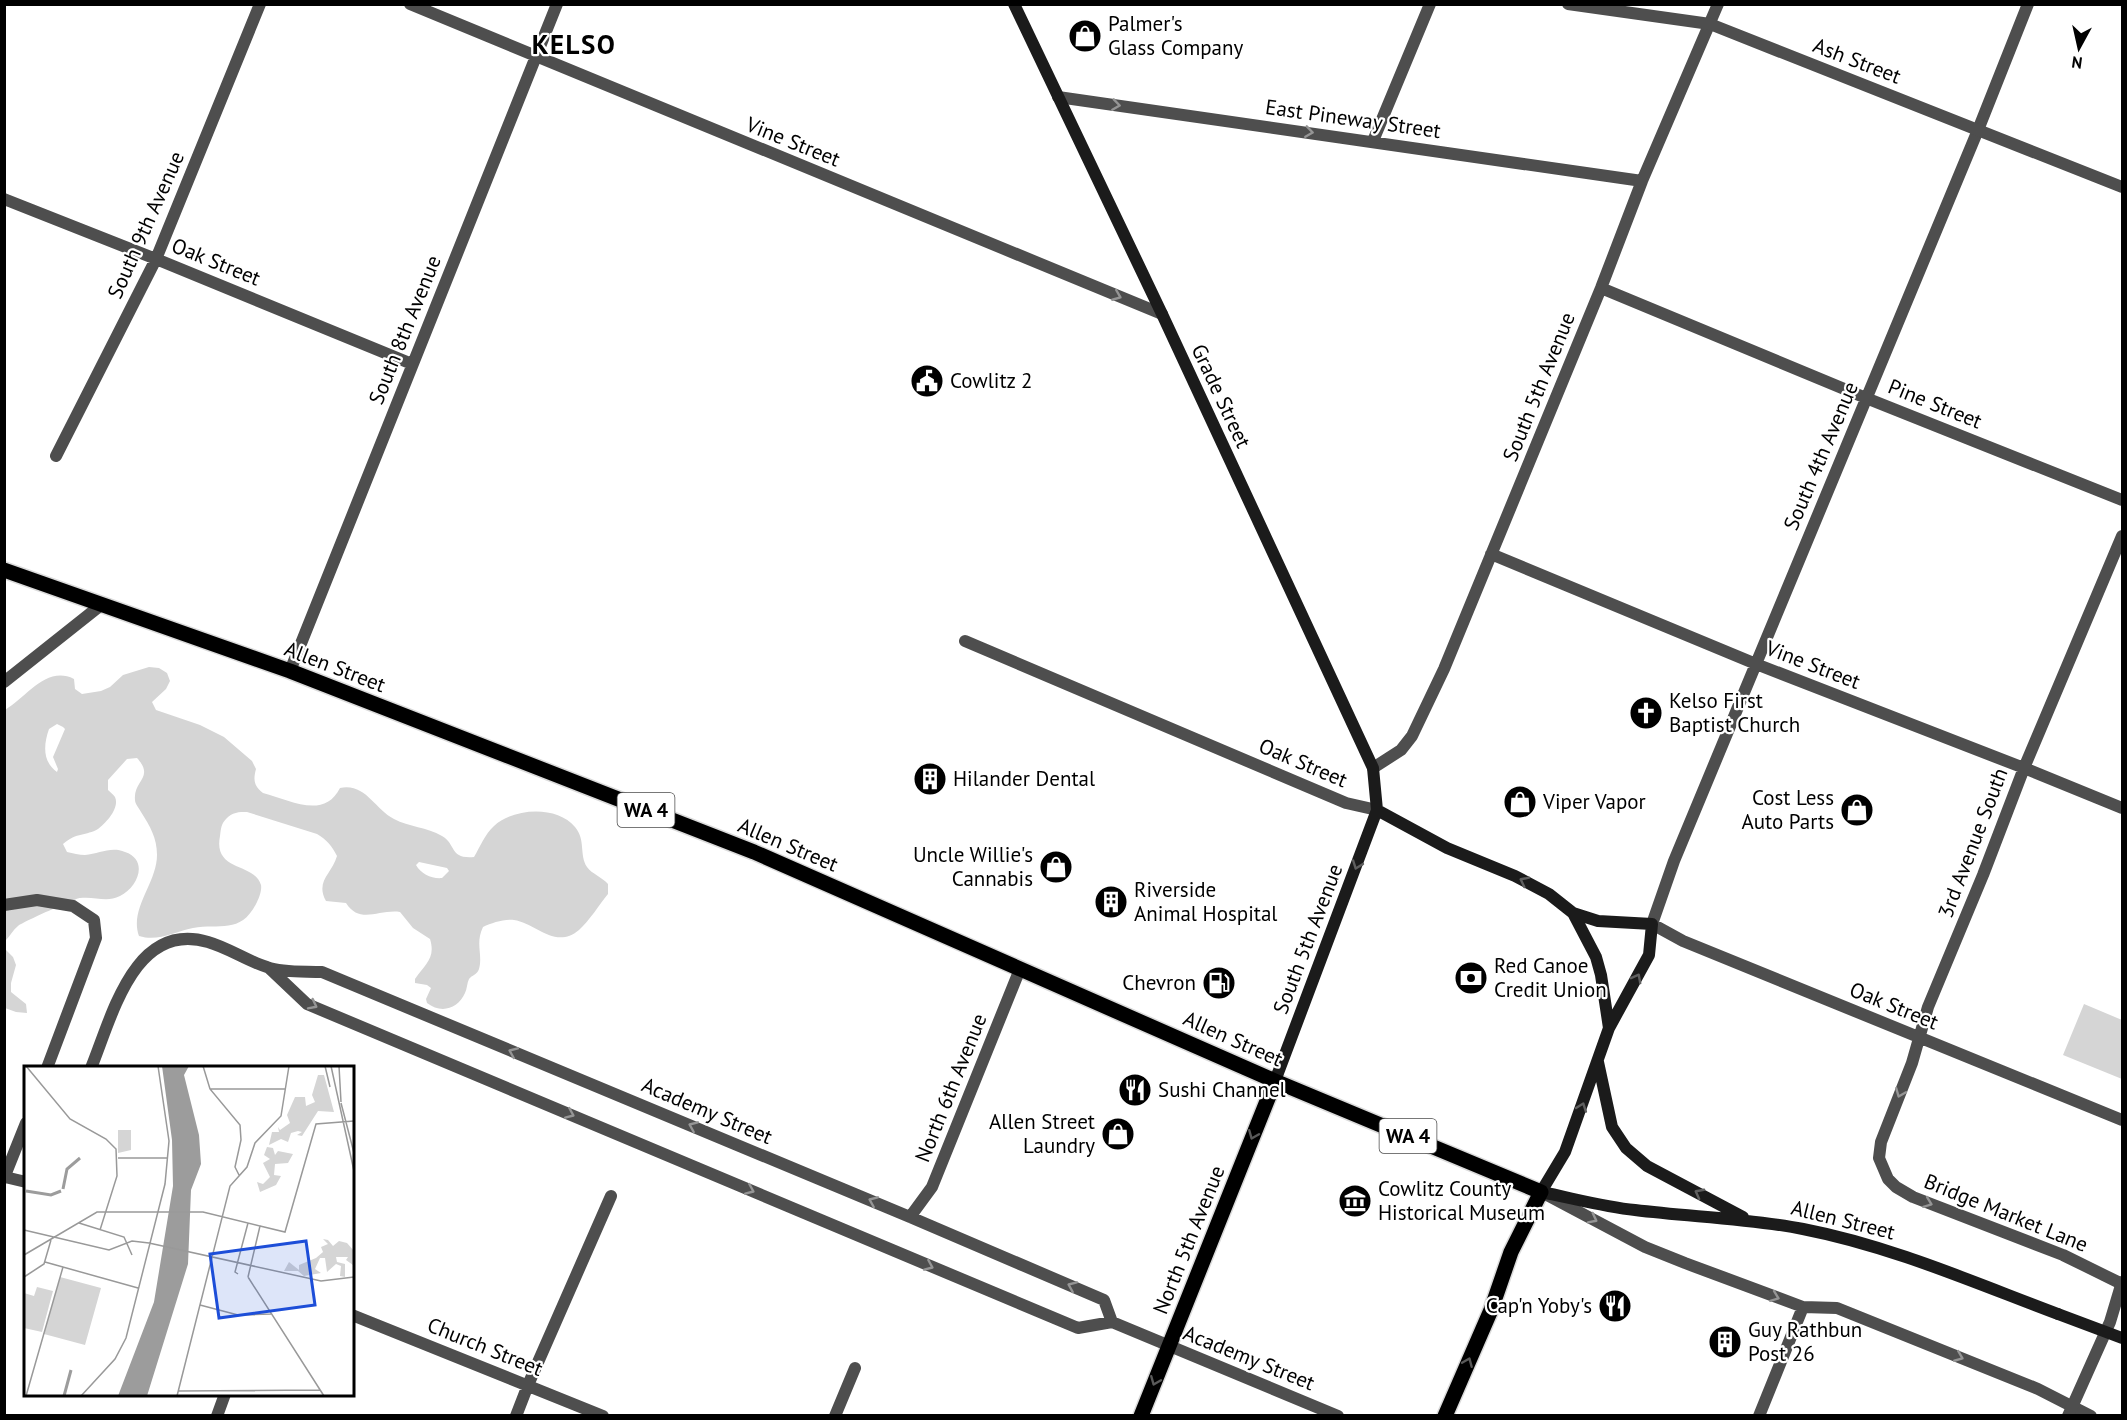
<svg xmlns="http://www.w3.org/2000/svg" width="2127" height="1420" font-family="'PT Sans',sans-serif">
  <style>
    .green { fill: #d5d5d5; fill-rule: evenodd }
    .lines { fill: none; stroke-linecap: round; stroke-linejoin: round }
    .primary-casing { stroke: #dbdbdb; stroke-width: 18 }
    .minor { stroke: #4e4e4e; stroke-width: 12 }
    .tertiary { stroke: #4e4e4e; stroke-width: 12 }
    .secondary { stroke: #1b1b1b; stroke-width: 12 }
    .primary { stroke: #000; stroke-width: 15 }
    .secondary-bridge { stroke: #1b1b1b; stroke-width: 12 }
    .oneway { stroke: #959595 }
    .oneway2 { stroke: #5f5f5f }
    .oneway3 { stroke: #595959 }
    .labels { text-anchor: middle; stroke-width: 4.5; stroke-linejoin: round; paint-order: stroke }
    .shield { fill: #fff; stroke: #4c4c4c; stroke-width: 1.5 }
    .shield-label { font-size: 20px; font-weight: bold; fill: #000 }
    .poi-label { font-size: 21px; fill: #000; stroke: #fff; text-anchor: start }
    .street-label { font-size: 21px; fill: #000; stroke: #fff }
    .district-label { font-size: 27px; font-weight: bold; letter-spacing: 1.5px; fill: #000; stroke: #fff }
    .inset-river { fill: none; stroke: #9c9c9c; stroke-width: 3 }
    .inset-road { fill: none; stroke: #999; stroke-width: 1.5 }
    .view { fill: #1d4ed8; fill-opacity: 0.15; stroke: #1d4ed8; stroke-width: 3 }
    .inset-edge { fill: none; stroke: #000; stroke-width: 3 }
  </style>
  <rect width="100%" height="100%" fill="#fff"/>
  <path class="green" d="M149 667 159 668 167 673 170 681 166 689 152 702 156 710 200 725 224 737 252 761 256 769C253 780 254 786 263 793 290 800 324 820 340 788 366 783 374 809 394 819 409 827 427 827 442 836 457 845 449 859 474 857 480 847 485 834 494 826 513 808 557 805 575 827 586 840 579 855 587 867 592 874 602 877 608 884V894C599 905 590 920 579 930 555 950 536 923 514 920 503 919 492 923 483 927 475 944 483 954 479 969 477 975 472 975 469 979 467 983 467 989 465 993 458 1009 441 1014 427 1003L426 999 431 988 427 985 415 983V979C425 964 436 958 430 939L413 928 400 912C379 909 360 925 346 903L326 901C315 881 332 874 337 856 332 846 327 840 317 834L247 812C239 812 232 812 226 819 221 824 221 829 220 836 213 872 254 862 261 885 262 890 259 898 257 902 241 935 220 923 193 928 174 932 158 942 139 936 129 909 157 883 157 855 157 838 150 826 141 812 139 808 135 804 135 800 133 780 155 778 137 758L127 759 108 780V790C110 792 113 794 115 797 120 808 106 823 98 829 86 836 77 832 63 844L67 852C73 853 79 855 85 855 99 854 111 846 125 852 149 860 138 887 120 896 106 903 95 896 80 898 76 898 21 923 18 926 13 930 10 936 6 940V950L13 957 16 965 11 983V992L26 1004 27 1013 16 1012 5 1008V710C26 698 46 665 74 679L75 689 82 694 101 691 110 687 123 675ZM57 724 63 727 65 729 53 757 58 769 57 772C43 762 43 746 49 729ZM419 862 447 868 449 871 442 878C432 879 421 874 416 865Z
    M2084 1004 2122 1020V1079L2063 1055Z"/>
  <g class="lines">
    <g class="primary-casing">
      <path id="primary" d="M4 570 290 671 754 852 1275 1081 1541 1192 1511 1252 1491 1310 1445 1416
        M1141 1416 1275 1081"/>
    </g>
    <path class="minor" d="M410 4 1162 314
      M2028 4 1978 130 1674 861 1652 924 1683 941 2122 1120
      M1058 97 1642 181
      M1373 141 1430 4
      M4 199 156 259 412 364
      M1601 288 1866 398 2122 500
      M56 456 156 259 260 4
      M1491 554 1756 664 2024 768 2122 808
      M965 641 1346 803 1377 810
      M290 671 557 4
      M4 682 101 605
      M1373 768 1401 750 1412 736 1444 669 1601 288 1642 181 1718 4
      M4 905 37 900 73 906 94 920 96 938 47 1068
      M269 968 307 1004 1078 1328 1112 1322 1338 1416
      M91 1068C112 1017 134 920 208 942 229 948 247 961 267 967 283 973 305 971 322 972L910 1217 1104 1300 1112 1322
      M5 1177 26 1182
      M4 1178 26 1123
      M1547 1195 1645 1247 1685 1263 1803 1307 1837 1308 2038 1389 2091 1416
      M910 1217 932 1187 1020 969
      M2122 1284 2063 1255 1913 1197 1896 1187 1888 1179 1879 1158 1881 1142 1912 1063 1928 1007 1983 875 2024 768 2122 536
      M352 1315 603 1416
      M217 1416 225 1394
      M516 1416 528 1385 611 1196
      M835 1416 855 1368
      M1759 1416 1803 1307"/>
    <path class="tertiary" d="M1568 4 1710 24 2122 187
      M2068 1416 2110 1322 2122 1282"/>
    <path class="secondary" d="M1014 4 1162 314 1373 768 1377 810 1275 1081
      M1377 810 1447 848 1515 876 1549 894 1573 913 1596 957 1601 975 1609 1028 1565 1152 1541 1192C1572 1198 1604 1207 1635 1210 1691 1217 1748 1218 1803 1229 1891 1246 1975 1283 2058 1314
      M1573 913 1598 921 1652 924 1649 955 1609 1028
      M1598 1062 1612 1127 1626 1148 1647 1166 1743 1217"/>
    <use href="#primary" class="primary"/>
    <path class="secondary-bridge" d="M2058 1314 2122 1338"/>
  </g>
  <defs><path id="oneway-chevron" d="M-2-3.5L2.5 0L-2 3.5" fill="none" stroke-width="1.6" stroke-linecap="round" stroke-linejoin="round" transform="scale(1.5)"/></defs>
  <g class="oneway">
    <use href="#oneway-chevron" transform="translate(1116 105) rotate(8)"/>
    <use href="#oneway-chevron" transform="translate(1309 132) rotate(8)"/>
    <use href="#oneway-chevron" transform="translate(1117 296) rotate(22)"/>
    <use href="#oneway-chevron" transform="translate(313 1005) rotate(27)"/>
    <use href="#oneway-chevron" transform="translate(513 1052) rotate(-157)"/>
    <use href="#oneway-chevron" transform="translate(1900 1093) rotate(112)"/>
    <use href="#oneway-chevron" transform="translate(570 1114) rotate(23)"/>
    <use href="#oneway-chevron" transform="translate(693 1126) rotate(-157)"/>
    <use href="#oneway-chevron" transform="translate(750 1190) rotate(23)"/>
    <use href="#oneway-chevron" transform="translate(873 1201) rotate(-157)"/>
    <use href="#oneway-chevron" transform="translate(1928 1203) rotate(21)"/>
    <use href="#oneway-chevron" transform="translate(1593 1219) rotate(27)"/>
    <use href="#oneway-chevron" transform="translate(929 1266) rotate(23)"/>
    <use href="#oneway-chevron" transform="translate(1072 1286) rotate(-157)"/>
    <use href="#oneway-chevron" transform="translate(1775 1297) rotate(21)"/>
    <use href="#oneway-chevron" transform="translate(1959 1357) rotate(22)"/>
  </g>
  <g class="oneway2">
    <use href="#oneway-chevron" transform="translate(1357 865) rotate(110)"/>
    <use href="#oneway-chevron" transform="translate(1524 881) rotate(-153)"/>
    <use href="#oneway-chevron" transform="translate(1637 978) rotate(-62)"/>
    <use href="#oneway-chevron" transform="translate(1582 1107) rotate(-70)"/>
    <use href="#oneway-chevron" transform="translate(1699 1193) rotate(-152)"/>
  </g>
  <g class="oneway3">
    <use href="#oneway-chevron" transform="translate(1253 1135) rotate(112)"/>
    <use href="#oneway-chevron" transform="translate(1468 1362) rotate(-67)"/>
    <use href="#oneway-chevron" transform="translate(1155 1381) rotate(112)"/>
  </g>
  <defs>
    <g id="shop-disc" transform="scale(1.725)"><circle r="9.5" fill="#000" stroke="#fff"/><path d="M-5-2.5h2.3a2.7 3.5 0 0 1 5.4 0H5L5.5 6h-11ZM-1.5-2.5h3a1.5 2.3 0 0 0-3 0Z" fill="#fff"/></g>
    <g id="civic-disc" transform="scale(1.725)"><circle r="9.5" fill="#000" stroke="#fff"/><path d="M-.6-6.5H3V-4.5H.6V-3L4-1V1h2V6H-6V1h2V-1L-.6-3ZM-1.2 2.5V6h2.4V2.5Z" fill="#fff"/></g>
    <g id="church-disc" transform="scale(1.725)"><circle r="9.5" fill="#000" stroke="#fff"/><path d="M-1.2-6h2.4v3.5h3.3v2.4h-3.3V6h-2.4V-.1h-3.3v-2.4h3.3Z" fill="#fff"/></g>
    <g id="building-disc" transform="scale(1.725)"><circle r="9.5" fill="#000" stroke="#fff"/><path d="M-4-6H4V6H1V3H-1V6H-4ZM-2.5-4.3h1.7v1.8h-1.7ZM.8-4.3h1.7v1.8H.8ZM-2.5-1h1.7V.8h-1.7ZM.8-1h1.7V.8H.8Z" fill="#fff"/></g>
    <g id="bank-disc" transform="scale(1.725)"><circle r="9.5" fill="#000" stroke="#fff"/><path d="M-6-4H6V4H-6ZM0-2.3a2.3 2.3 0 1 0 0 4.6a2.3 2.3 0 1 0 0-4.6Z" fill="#fff"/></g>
    <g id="fuel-disc" transform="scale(1.725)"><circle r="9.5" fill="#000" stroke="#fff"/><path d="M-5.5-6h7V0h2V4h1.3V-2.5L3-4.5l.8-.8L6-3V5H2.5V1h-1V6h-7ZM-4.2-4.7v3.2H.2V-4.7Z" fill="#fff"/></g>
    <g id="restaurant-disc" transform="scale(1.725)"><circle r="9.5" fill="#000" stroke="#fff"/><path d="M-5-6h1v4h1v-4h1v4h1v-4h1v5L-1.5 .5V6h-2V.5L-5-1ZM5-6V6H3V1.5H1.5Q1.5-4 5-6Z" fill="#fff"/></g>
    <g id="museum-disc" transform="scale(1.725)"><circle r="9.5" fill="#000" stroke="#fff"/><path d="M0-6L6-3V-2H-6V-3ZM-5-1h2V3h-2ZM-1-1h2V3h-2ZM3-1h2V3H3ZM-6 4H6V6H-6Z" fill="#fff"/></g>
  </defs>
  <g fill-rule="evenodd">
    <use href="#shop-disc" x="1085" y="36"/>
    <use href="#civic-disc" x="927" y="381"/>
    <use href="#church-disc" x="1646" y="713"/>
    <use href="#building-disc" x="930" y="779"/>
    <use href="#shop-disc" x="1520" y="802"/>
    <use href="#shop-disc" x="1857" y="810"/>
    <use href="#shop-disc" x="1056" y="867"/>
    <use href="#building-disc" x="1111" y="902"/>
    <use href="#bank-disc" x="1471" y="978"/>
    <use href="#fuel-disc" x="1219" y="983"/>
    <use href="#restaurant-disc" x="1135" y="1090"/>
    <use href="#shop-disc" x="1118" y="1134"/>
    <use href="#museum-disc" x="1355" y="1201"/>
    <use href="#restaurant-disc" x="1615" y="1306"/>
    <use href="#building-disc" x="1725" y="1342"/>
  </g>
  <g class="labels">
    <g class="shield">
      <rect x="617.5" y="793" width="57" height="34" rx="4.5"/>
      <rect x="1379.5" y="1119" width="57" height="34" rx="4.5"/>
    </g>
    <g class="shield-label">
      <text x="646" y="817">WA 4</text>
      <text x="1408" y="1143">WA 4</text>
    </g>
    <g class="poi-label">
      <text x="1108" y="31">Palmer's<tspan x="1108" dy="24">Glass Company</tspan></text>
      <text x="950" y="388">Cowlitz 2</text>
      <text x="1669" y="708">Kelso First<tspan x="1669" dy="24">Baptist Church</tspan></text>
      <text x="953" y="786">Hilander Dental</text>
      <text x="1834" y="805" text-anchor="end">Cost Less<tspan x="1834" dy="24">Auto Parts</tspan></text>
      <text x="1543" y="809">Viper Vapor</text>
      <text x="1033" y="862" text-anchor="end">Uncle Willie's<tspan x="1033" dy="24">Cannabis</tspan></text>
      <text x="1134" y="897">Riverside<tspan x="1134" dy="24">Animal Hospital</tspan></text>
      <text x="1494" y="973">Red Canoe<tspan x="1494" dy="24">Credit Union</tspan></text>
      <text x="1196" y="990" text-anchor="end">Chevron</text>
      <text x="1158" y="1097">Sushi Channel</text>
      <text x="1095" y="1129" text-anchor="end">Allen Street<tspan x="1095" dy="24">Laundry</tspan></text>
      <text x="1378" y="1196">Cowlitz County<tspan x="1378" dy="24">Historical Museum</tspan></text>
      <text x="1592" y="1313" text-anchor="end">Cap'n Yoby's</text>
      <text x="1748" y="1337">Guy Rathbun<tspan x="1748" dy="24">Post 26</tspan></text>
    </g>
    <g class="street-label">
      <text transform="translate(1857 61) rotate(21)" y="7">Ash Street</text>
      <text transform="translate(1353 119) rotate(8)" y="7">East Pineway Street</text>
      <text transform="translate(793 142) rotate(22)" y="7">Vine Street</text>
      <text transform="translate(146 225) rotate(-66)" y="7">South 9th Avenue</text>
      <text transform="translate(216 262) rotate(22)" y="7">Oak Street</text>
      <text transform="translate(405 330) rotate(-68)" y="7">South 8th Avenue</text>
      <text transform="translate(1539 387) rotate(-68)" y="7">South 5th Avenue</text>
      <text transform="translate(1221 396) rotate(65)" y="7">Grade Street</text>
      <text transform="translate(1935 404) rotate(22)" y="7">Pine Street</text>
      <text transform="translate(1821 456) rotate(-67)" y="7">South 4th Avenue</text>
      <text transform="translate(1813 665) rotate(21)" y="7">Vine Street</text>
      <text transform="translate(335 667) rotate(21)" y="7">Allen Street</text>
      <text transform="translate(1303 763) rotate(23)" y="7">Oak Street</text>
      <text transform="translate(1973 843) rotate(-69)" y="7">3rd Avenue South</text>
      <text transform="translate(788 845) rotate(23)" y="7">Allen Street</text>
      <text transform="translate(1308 939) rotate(-69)" y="7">South 5th Avenue</text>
      <text transform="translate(1894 1006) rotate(22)" y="7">Oak Street</text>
      <text transform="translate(1233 1039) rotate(24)" y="7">Allen Street</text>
      <text transform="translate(951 1088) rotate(-68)" y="7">North 6th Avenue</text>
      <text transform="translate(707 1111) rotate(23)" y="7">Academy Street</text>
      <text transform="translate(2006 1213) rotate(22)" y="7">Bridge Market Lane</text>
      <text transform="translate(1843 1220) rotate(14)" y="7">Allen Street</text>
      <text transform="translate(1189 1240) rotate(-68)" y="7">North 5th Avenue</text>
      <text transform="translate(485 1347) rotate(22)" y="7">Church Street</text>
      <text transform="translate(1249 1358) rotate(22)" y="7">Academy Street</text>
    </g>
    <g class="district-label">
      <text x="574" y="54">KELSO</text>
    </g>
  </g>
  <g transform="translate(24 1066)">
    <rect width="330" height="330" fill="#fff"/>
    <path d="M294 9H300L310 46 294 45 278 70 273 69 278 66 274 65 267 67 264 76 257 73 245 79 248 66H255L254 61 256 64 266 57 263 49 271 31H281L282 40 291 36 288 29ZM94 64H107V84L94 87ZM243 81 249 82 251 89 254 85 269 88 264 97 251 98 250 109 257 110 252 119 236 126 233 116 239 118 246 111 239 97 246 93 240 89ZM299 173 304 174 309 180 315 175 323 177 330 185 329 199 322 194 324 191H312L313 196 321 198V211L316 210 317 200 312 198 303 206 301 192H296L291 203 297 207 280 210 274 205H260L265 196 275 204V199L292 192 299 186 297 181 304 178ZM36 211 77 222 61 279 20 268ZM13 221 29 225 18 266 0 262V227L10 230Z" fill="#d5d5d5"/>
    <path d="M138 0H165L160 9 175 69 177 98 167 124 164 198 123 330H94L130 236 149 120 148 74Z" fill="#9c9c9c"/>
    <path class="inset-river" d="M39 123 43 103 56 92M2 125 27 129 37 125M40 330 47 304"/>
    <path class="inset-road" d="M2 0 46 53 82 73 92 83 93 110 76 164M179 0 186 23 216 59 217 74 211 101 215 109M301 0 306 21M307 0 330 105M315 0 317 36M186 23H261M317 37 330 87M94 92H144M55 157 100 171 108 189M236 160 261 166 292 58 330 55M0 164 85 184 108 175 125 177 297 215 330 211M0 189 73 146H179L236 160 224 211M21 196 114 222M214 208 211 206 224 157M0 211 20 198 27 174M224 211 300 330M176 239 214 249 247 248M154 325 296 324M2 330 39 201M57 330 91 293 102 272 141 118 145 75 134 0M153 330 206 120 223 101 231 77 257 50 265 0"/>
    <path class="view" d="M282 175 291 239 195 252 186 188Z"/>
    <rect width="330" height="330" class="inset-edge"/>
  </g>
  <rect width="2127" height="1420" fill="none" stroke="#000000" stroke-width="12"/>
  <g transform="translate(2079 48) rotate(188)" stroke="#ffffff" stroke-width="4.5" paint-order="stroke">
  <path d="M0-4.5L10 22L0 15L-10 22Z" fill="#000000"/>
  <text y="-9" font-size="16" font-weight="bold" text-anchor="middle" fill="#000000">N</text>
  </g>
</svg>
